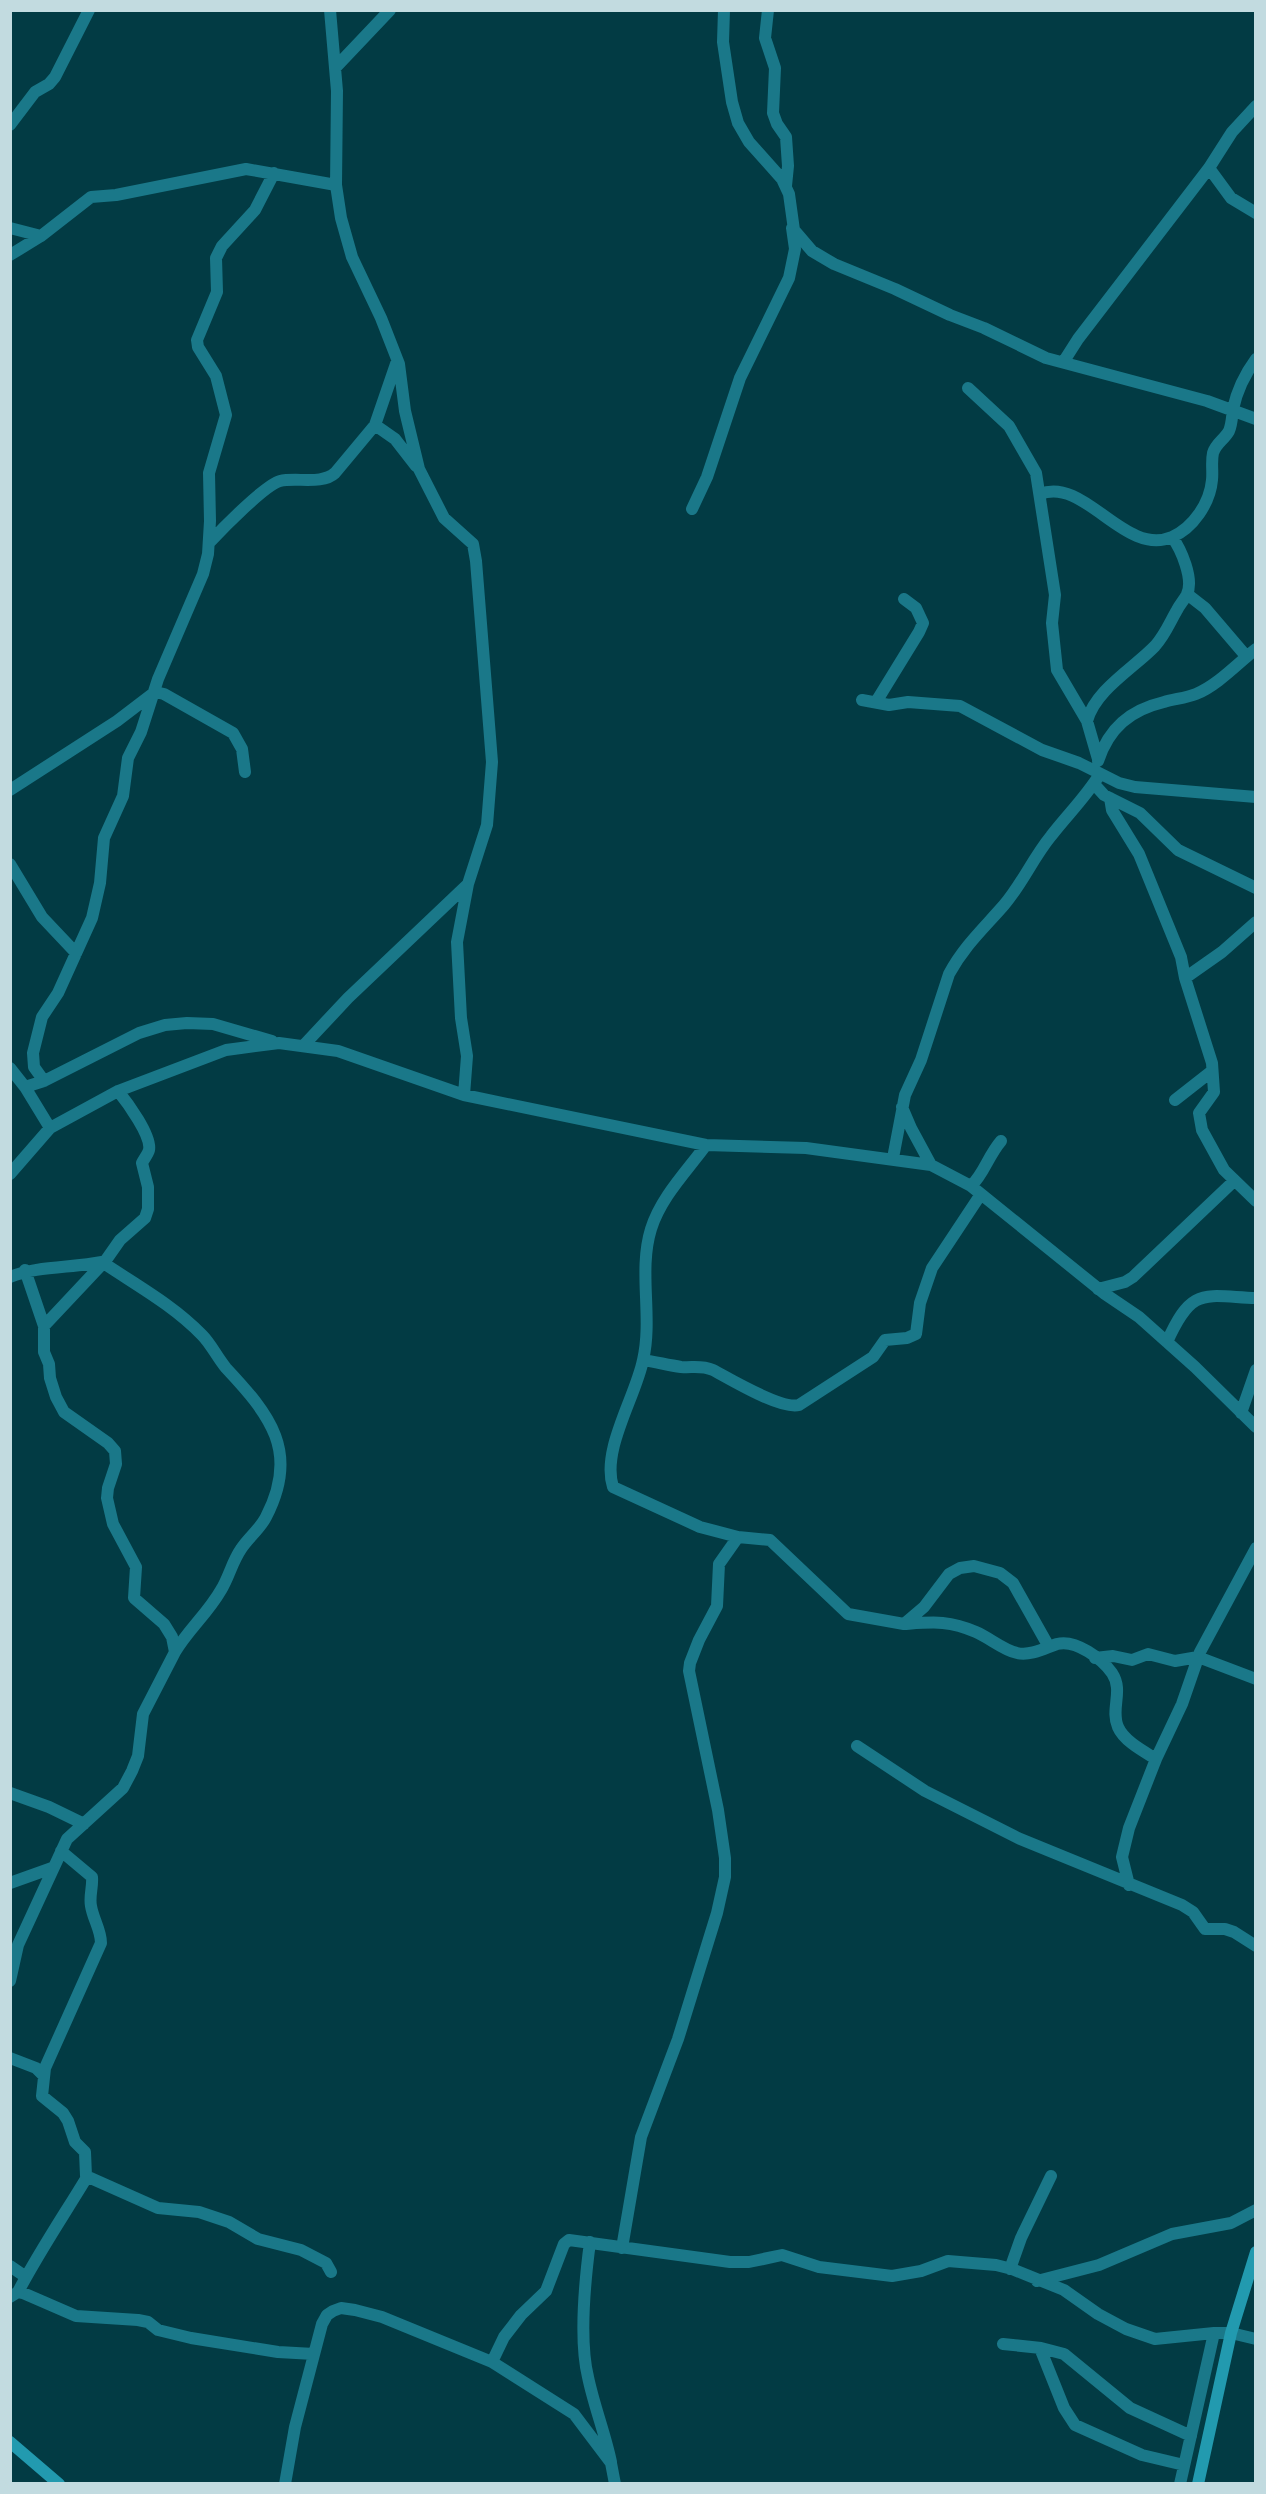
<svg xmlns="http://www.w3.org/2000/svg" width="1266" height="2494" font-family="'Noto Sans',sans-serif">
  <style>
    .lines { fill: none; stroke-linecap: round; stroke-linejoin: round }
    .street { stroke: #1a7889; stroke-width: 12 }
    .secondary { stroke: #229aaf; stroke-width: 12 }
  </style>
  <rect width="100%" height="100%" fill="#023b44"/>
  <g class="lines">
    <path class="street" d="M330 10 337 91 336 185 341 218 352 257 381 318 399 364 405 411 419 469 444 518 473 544 476 561 492 762 487 825 468 884 457 942 461 1018 467 1056 464 1095
      M724 10 723 42 732 102 738 123 749 142 782 179 789 194 794 230 812 251 834 264 895 289 950 315 984 328 1046 358 1207 401 1256 419
      M768 10 765 38 775 68 773 113 777 124 786 137 788 166 786 186
      M335 68 390 10
      M10 125 35 92 49 84 55 77 89 10
      M1209 168 1231 198 1256 213
      M10 228 41 236
      M10 255 41 236 91 197 116 195 246 169 336 185
      M1064 361 1078 339 1209 168 1232 132 1256 106
      M968 388 1009 426 1036 473 1055 595 1052 623 1057 670 1087 721 1098 759
      M375 425 395 439 416 466
      M1040 494C1085 476 1124 557 1172 537 1193 528 1210 503 1212 480 1213 471 1211 462 1213 453 1216 443 1224 440 1229 431 1232 424 1232 416 1233 409 1237 390 1245 374 1256 359
      M692 509 707 477 740 378 789 278 795 249 792 228
      M210 542C222 529 265 485 280 481 296 477 322 485 335 473L375 425 397 361
      M1187 594 1205 608 1246 656
      M862 700 889 705 908 702 960 706 1042 750 1079 763 1119 783 1135 787 1256 797
      M876 702 919 632 923 623 916 608 904 599
      M1087 721C1095 690 1134 668 1155 646 1165 635 1170 622 1177 610 1180 604 1185 599 1187 594 1194 579 1181 549 1172 537
      M1098 761C1109 728 1130 710 1164 702 1174 699 1186 698 1196 694 1218 685 1238 663 1256 649
      M1094 784 1104 795 1140 813 1178 850 1256 888
      M10 790 117 721 155 692 164 694 233 733 242 749 245 772
      M1110 798 1112 810 1139 854 1181 957 1185 978 1212 1063 1214 1092 1199 1113 1202 1130 1224 1170 1256 1201
      M10 864 42 917 76 953
      M1185 978 1222 952 1256 922
      M304 1045 348 998 468 884
      M10 1068 25 1087 50 1128
      M44 1081 34 1067 33 1053 42 1017 58 993 92 918 100 883 104 838 123 796 128 758 141 732 158 679 203 574 208 554 210 521 209 473 226 415 216 376 198 347 197 340 217 292 216 258 222 246 255 210 274 173
      M25 1087 44 1081 139 1033 165 1025 187 1023 213 1024 272 1041
      M1175 1100 1212 1071
      M902 1107 911 1128 931 1165
      M706 1145C687 1171 661 1197 651 1229 638 1271 653 1317 643 1360 636 1396 601 1450 613 1487L700 1527 738 1537 770 1540 848 1614 904 1624 924 1607 949 1574 960 1568 974 1566 1000 1573 1013 1583 1049 1647
      M893 1158 905 1095 921 1060 949 974C964 946 984 928 1004 905 1022 884 1033 858 1051 836 1068 814 1085 798 1100 774
      M10 1174 50 1128 118 1091 226 1050 279 1043 338 1051 464 1095 706 1145 806 1148 931 1165 971 1186 1105 1294 1139 1317 1195 1367 1256 1427
      M971 1186C984 1174 988 1156 1001 1141
      M10 1277C36 1266 73 1268 102 1262 136 1285 173 1305 202 1335 211 1344 217 1357 226 1368 270 1415 300 1452 266 1517 260 1529 248 1538 241 1549 232 1562 229 1577 221 1590 208 1613 188 1630 175 1652
      M1098 1289 1125 1282 1133 1277 1234 1181
      M44 1326 106 1260 120 1240 145 1218 148 1209V1187L142 1163C144 1159 148 1154 149 1150 152 1136 127 1102 118 1091
      M1167 1342C1192 1286 1203 1296 1256 1298
      M643 1360C656 1362 668 1365 681 1367 692 1368 701 1365 713 1370 730 1379 781 1410 799 1405L873 1357 885 1340 907 1338 916 1334 920 1303 932 1268 981 1194
      M1241 1413 1256 1370
      M904 1624C933 1622 949 1620 976 1632 990 1638 1003 1650 1017 1653 1031 1656 1045 1648 1057 1644 1076 1639 1102 1659 1112 1673 1124 1691 1110 1709 1118 1727 1124 1741 1143 1751 1156 1759
      M1095 1658 1113 1656 1132 1660 1148 1654 1175 1661 1198 1657 1256 1679
      M857 1746 925 1791 1018 1838 1182 1905 1193 1912 1205 1929H1225L1234 1932 1256 1946
      M10 1793 49 1807 84 1824
      M61 1851 92 1877C93 1887 89 1896 91 1906 93 1919 101 1930 101 1943L45 2068 42 2096 63 2113 68 2121 75 2142 85 2152 86 2176 158 2208 199 2212 229 2222 258 2239 301 2250 326 2263 331 2272
      M10 1883 52 1868
      M1129 1885 1122 1857 1129 1828 1156 1759 1182 1704 1200 1652 1256 1548
      M10 1981 18 1945 67 1839 123 1788 132 1771 138 1756 143 1714 175 1652 172 1637 164 1624 134 1598 136 1567 113 1524 107 1498 108 1488 116 1464 115 1451 108 1443 64 1412 56 1397 50 1378 49 1364 44 1352V1326L25 1270
      M10 2058 36 2068 43 2075
      M590 2242C585 2280 579 2340 588 2377 594 2406 605 2433 611 2462
      M622 2248 641 2137 678 2039 717 1913 725 1877V1858L718 1810 689 1671 690 1663 699 1640 717 1606 719 1564 738 1537
      M10 2266 26 2277
      M1010 2269 1021 2238 1051 2176
      M1037 2281 1099 2265 1172 2234 1231 2223 1256 2210
      M18 2292C39 2252 64 2215 87 2177
      M10 2297 18 2292 23 2293 76 2316 138 2320 148 2322 158 2330 191 2338 278 2352 314 2354
      M1003 2344 1041 2348 1064 2354 1130 2408 1191 2436
      M1040 2348 1064 2408 1075 2425 1142 2455 1184 2465
      M492 2362 504 2337 521 2315 546 2291 564 2244 569 2240 730 2262H749L782 2255 819 2267 892 2276 921 2271 948 2261 996 2265 1012 2269 1064 2290 1098 2314 1126 2329 1155 2339 1214 2333H1231L1256 2339
      M285 2484 295 2427 322 2324 327 2315 333 2311 341 2308 355 2310 382 2317 492 2362 574 2414 611 2463 615 2484
      M1180 2484 1214 2333"/>
    <path class="secondary" d="M10 2442 59 2484
      M1198 2484 1231 2333 1256 2252"/>
  </g>
  <rect width="1266" height="2494" fill="none" stroke="#c2dbe0" stroke-width="24"/>
</svg>
